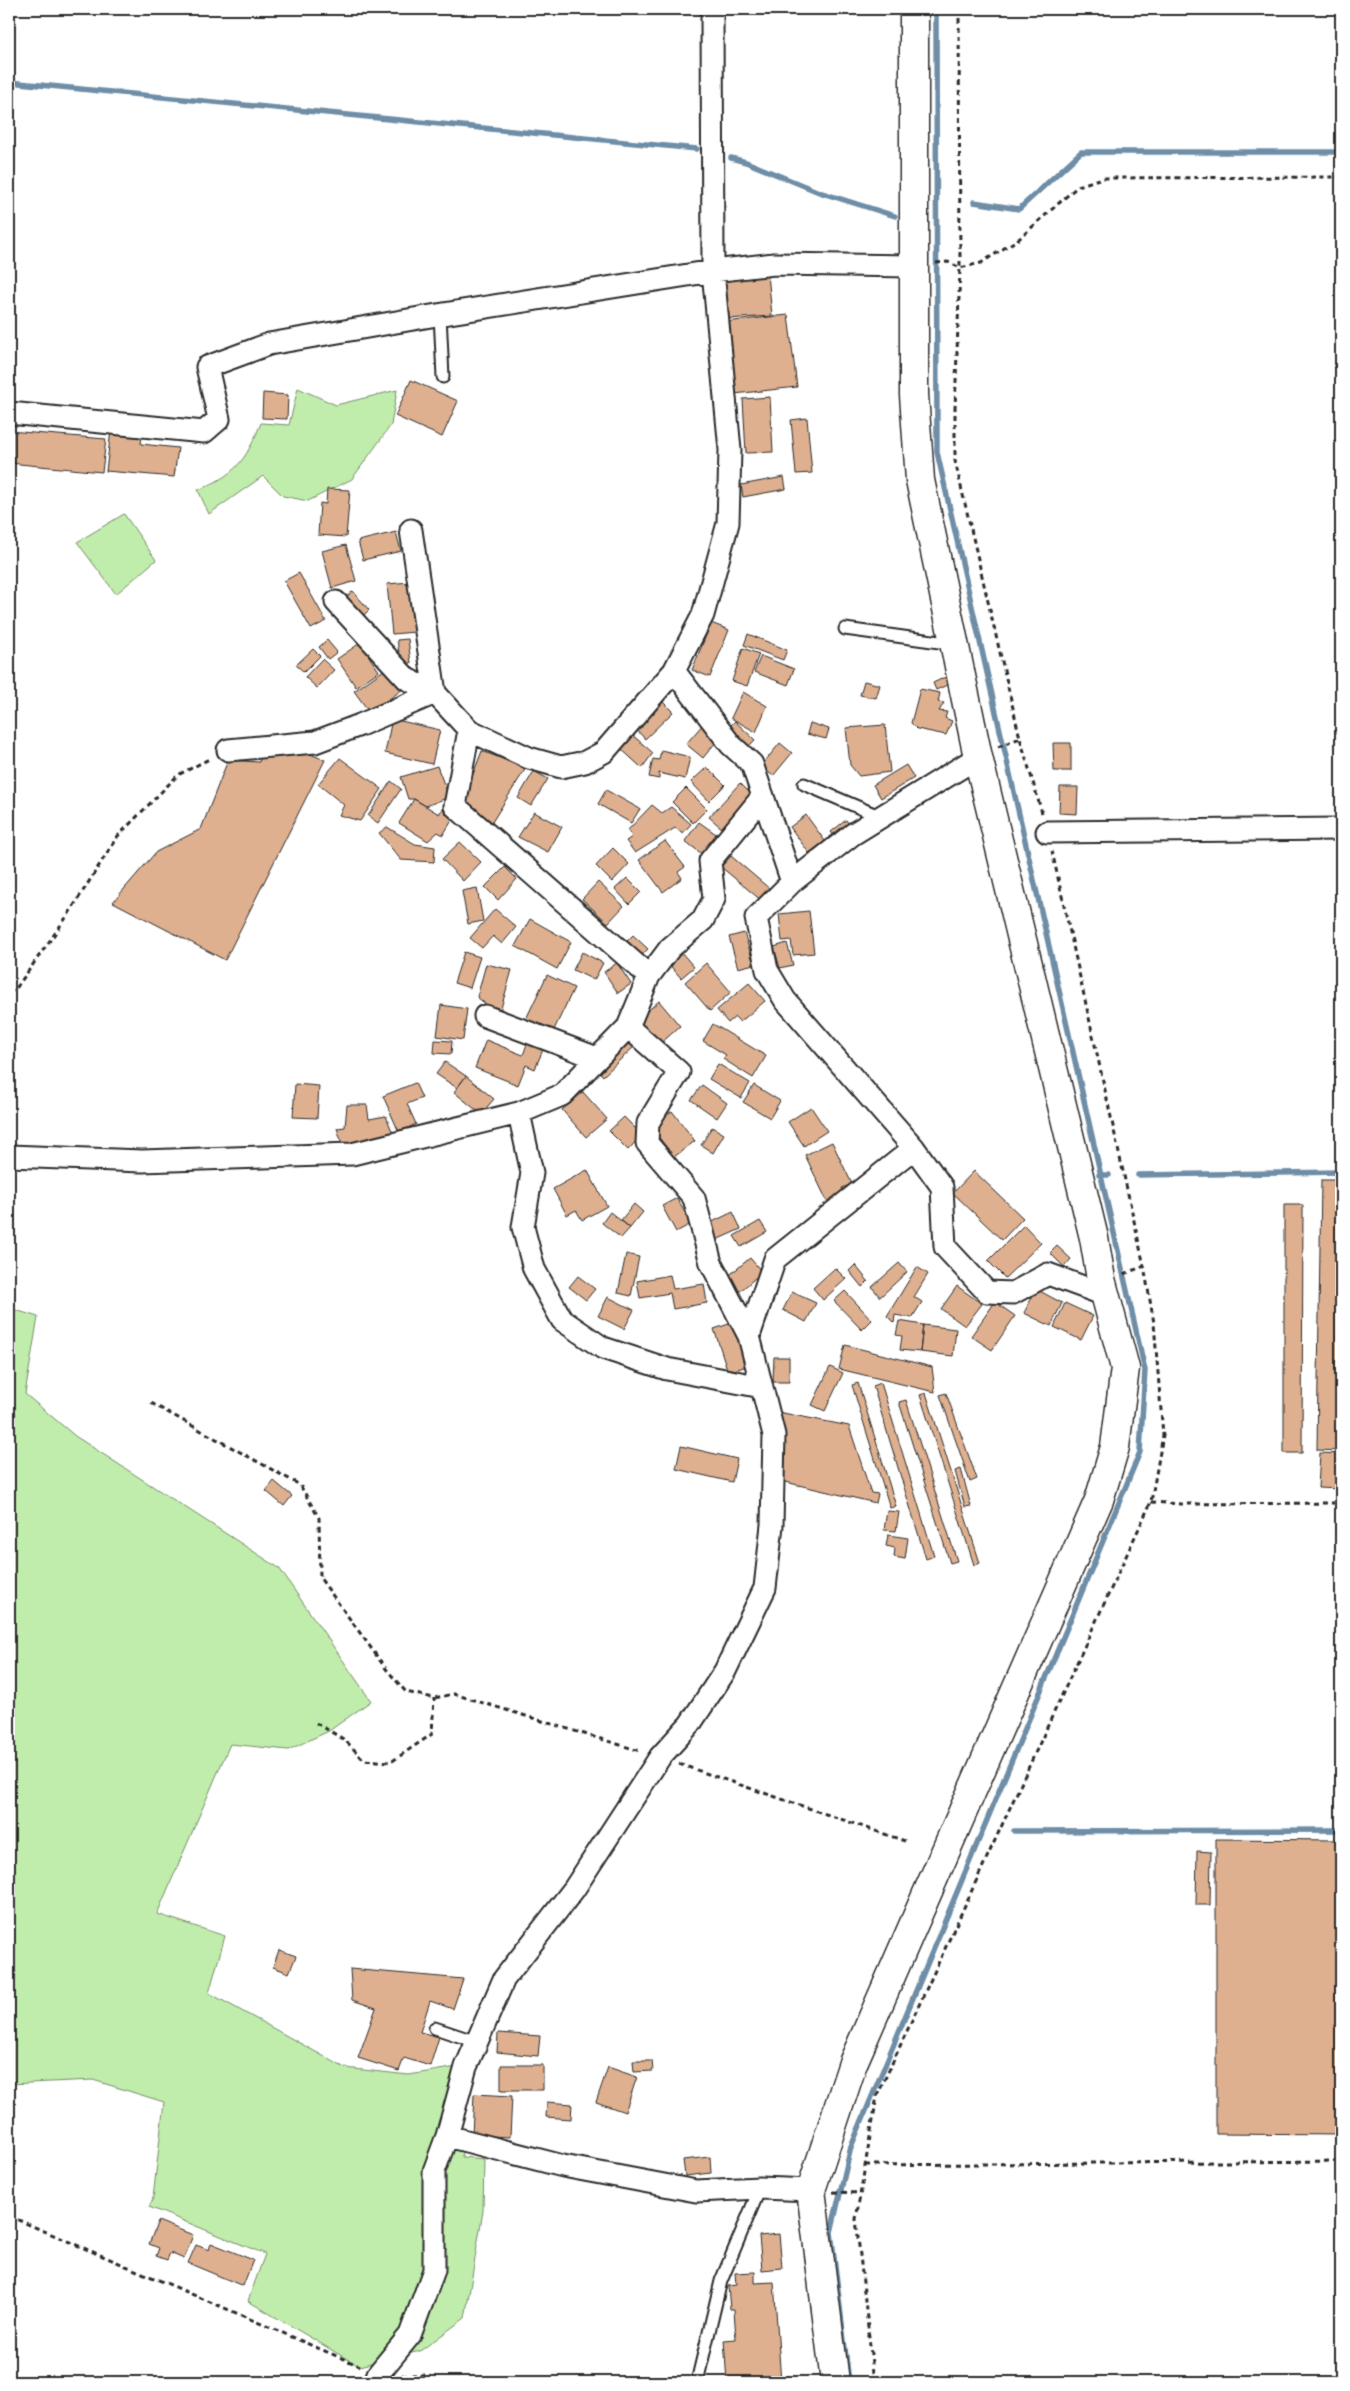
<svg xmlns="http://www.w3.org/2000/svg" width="1350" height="2391" font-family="Itim,sans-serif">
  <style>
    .green { fill: #c0edab; stroke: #768c6b }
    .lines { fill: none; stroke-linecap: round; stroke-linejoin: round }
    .stream { stroke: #6e8da6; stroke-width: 5.5 }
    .building { fill: #deb08f; stroke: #2b2b2b }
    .lane-casing { stroke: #2b2b2b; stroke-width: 15 }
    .street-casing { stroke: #2b2b2b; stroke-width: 25 }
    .secondary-casing { stroke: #2b2b2b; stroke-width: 31 }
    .path { stroke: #2b2b2b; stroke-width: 3; stroke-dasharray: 5 4; stroke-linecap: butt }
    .lane { stroke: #fff; stroke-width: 11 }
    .street { stroke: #fff; stroke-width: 21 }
    .secondary { stroke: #fff; stroke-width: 28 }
  </style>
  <rect width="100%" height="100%" fill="#fff"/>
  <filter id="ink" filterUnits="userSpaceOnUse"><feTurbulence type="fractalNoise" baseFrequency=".02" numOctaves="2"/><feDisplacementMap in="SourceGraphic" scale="10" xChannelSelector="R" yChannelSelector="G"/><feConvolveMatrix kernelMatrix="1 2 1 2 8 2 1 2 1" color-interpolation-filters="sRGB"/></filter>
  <g filter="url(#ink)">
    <path class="green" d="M298 388 336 405 397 390 391 425 352 479 308 501 283 496 263 476 209 514 198 490C236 474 245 462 261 423L289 425Z
      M124 514 156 560 116 594 77 542Z
      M9 1308 38 1317 25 1394 75 1436 279 1568 371 1701 329 1731 288 1750 230 1744 157 1914 225 1936 209 1993 345 2068 409 2075 457 2067 462 2157 484 2159 483 2211 465 2318 420 2351 359 2366 248 2301 265 2254 149 2207 153 2198 164 2102 93 2080 9 2084Z"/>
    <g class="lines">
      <path class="stream" d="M9 82 697 149
        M731 158 746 162 819 192 895 216
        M974 202 1019 209 1081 152H1341
        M1099 1175H1109
        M1138 1175 1341 1172
        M1014 1831 1341 1830
        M849 2382 831 2232 851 2147 1140 1452 1145 1370 937 452 936 9"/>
    </g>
    <path class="building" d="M768 274 772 316 726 319 723 277Z
      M788 315 797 387 734 394 725 322Z
      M411 380 458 401 442 437 395 416Z
      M263 393 288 395 287 419 262 418Z
      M770 397 773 452 746 453 743 399Z
      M807 418 812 473 796 474 791 420Z
      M111 430 142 434 141 444 178 448 174 477 106 471Z
      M9 431 106 439 102 472 9 463Z
      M784 477 786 489 743 497 741 485Z
      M327 489 350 490 346 537 318 535 320 503 326 504Z
      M396 532 401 551 363 560 358 541Z
      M346 545 356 581 332 588 322 551Z
      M299 573 326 621 311 629 284 581Z
      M410 582 415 632 392 634 387 584Z
      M353 591 369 610 361 618 344 599Z
      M711 623 729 630 710 677 692 670Z
      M748 634 787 650 783 660 744 645Z
      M408 639 411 663 401 665 397 640Z
      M327 640 337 652 328 659 319 647Z
      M360 643 379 671 356 687 337 659Z
      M743 648 759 654 747 686 732 681Z
      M313 649 320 656 304 672 296 665Z
      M761 656 794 669 788 685 754 672Z
      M322 659 334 670 317 688 305 677Z
      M388 667 403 689 370 713 354 691Z
      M952 674 956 681 936 690 933 683Z
      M864 681 880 685 876 698 860 695Z
      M920 689 940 693 938 702 944 703 939 711 947 712 945 718 952 721 946 735 917 729 911 723Z
      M743 692 767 706 756 732 731 718Z
      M663 702 673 712 645 739 635 728Z
      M392 719 440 730 432 764 385 753Z
      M735 721 755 740 746 749 726 730Z
      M704 723 720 737 703 758 686 744Z
      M810 723 829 729 826 739 807 734Z
      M885 725 890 772 859 776 850 765 846 728Z
      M630 733 653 753 642 768 619 747Z
      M780 743 792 753 773 776 761 766Z
      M1053 743H1071V771H1054Z
      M298 749 325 760 225 960 113 902 156 852 201 829 228 760 259 762 261 755Z
      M661 750 690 757 685 779 659 773V779L649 777 653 759 659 760Z
      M482 751 526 768 492 822 463 800Z
      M340 758 382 789 360 821 339 815 344 805 318 784Z
      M906 765 914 778 881 798 873 785Z
      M437 766 449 797 426 806 414 799H408L401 777Z
      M707 767 725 785 709 801 691 782Z
      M534 771 548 779 531 806 518 798Z
      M391 781 401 789 378 823 368 816Z
      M740 783 754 797 724 830 709 817Z
      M1060 787H1078L1077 814 1059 813Z
      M686 788 707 809 693 823 672 802Z
      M606 790 640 809 631 823 598 804Z
      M414 799 439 814 444 806 456 814 443 835 438 832 428 841 399 823Z
      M652 805 662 813 671 807 691 824 683 833 675 828 635 853 626 841 632 837 628 830Z
      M534 812 562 827 548 852 518 837Z
      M806 815 825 841 809 853 790 827Z
      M846 820 852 828 837 839 831 832Z
      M699 822 716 834 702 854 685 841Z
      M387 827 415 844 435 847 434 862 401 860 379 833Z
      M665 841 685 867 678 872 682 878 663 892 639 860Z
      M460 842 481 862 463 881 442 859Z
      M613 848 629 864 612 882 596 866Z
      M731 856 771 890 762 901 721 867Z
      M505 867 517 879 498 900 485 887Z
      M627 878 641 892 629 904 615 889Z
      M598 882 624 906 608 923 582 899Z
      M477 888 483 921 468 924 462 891Z
      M495 909 516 927 502 944 493 936 482 948 470 938Z
      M809 911 814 953 793 955 791 940 782 941 779 914Z
      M530 919 571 942 557 969 515 946Z
      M744 933 754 964 738 968 729 937Z
      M633 935 648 949 642 955 627 941Z
      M787 943 793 965 780 968 774 947Z
      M680 951 694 967 681 978 667 962Z
      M464 952 480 957 470 988 454 983Z
      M582 952 603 963 594 980 573 970Z
      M617 963 631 984 618 993 604 972Z
      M706 963 731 992 710 1011 685 982Z
      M486 964 512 970 499 1015 477 997Z
      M547 975 574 988 551 1036 524 1023Z
      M749 983 765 1001 740 1022 735 1017 728 1023 717 1010Z
      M659 1001 680 1026 659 1045 637 1020Z
      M441 1005 467 1009 463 1040 437 1036Z
      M713 1024 766 1056 753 1078 723 1059 726 1055 703 1041Z
      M530 1036 546 1042 535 1069 526 1065 518 1085 475 1068 486 1040 523 1055Z
      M628 1036 636 1045 603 1076 595 1067Z
      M435 1040 452 1041 451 1054 434 1053Z
      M445 1062 466 1076 457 1088 436 1074Z
      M718 1064 750 1083 741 1098 709 1079Z
      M466 1076 494 1099 481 1114 454 1092Z
      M415 1083 422 1098 407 1104 416 1124 399 1132 383 1096Z
      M295 1084 319 1086 317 1118 293 1117Z
      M702 1085 727 1103 717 1118 691 1100Z
      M754 1085 780 1101 770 1118 743 1102Z
      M583 1092 607 1119 586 1137 562 1110Z
      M347 1105H367L369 1119 386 1116 394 1136 343 1147 337 1128 345 1127Z
      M811 1107 827 1131 804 1146 788 1122Z
      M672 1111 695 1141 674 1157 651 1127Z
      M624 1117 642 1135 628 1150 609 1131Z
      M712 1127 724 1134 713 1153 701 1145Z
      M832 1142 852 1184 842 1188 844 1193 827 1201 805 1155Z
      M587 1170 607 1206 582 1220 576 1210 567 1215 553 1189Z
      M974 1171 1023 1218 1002 1240 953 1193Z
      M1321 1180H1341V1451L1317 1450Z
      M677 1198 691 1224 676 1232 662 1206Z
      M634 1204 643 1212 630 1228 621 1220Z
      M1284 1205H1303L1302 1453H1284Z
      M610 1212 630 1228 621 1238 602 1223Z
      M733 1212 741 1229 714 1241 706 1225Z
      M760 1221 767 1232 741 1247 734 1236Z
      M1024 1225 1041 1243 1005 1278 988 1261Z
      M1057 1246 1071 1259 1064 1267 1050 1253Z
      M626 1254 639 1257 631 1296 618 1293Z
      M750 1258 762 1272 738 1293 726 1278Z
      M899 1263 907 1272 880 1297 872 1287Z
      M855 1265 868 1281 862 1287 849 1271Z
      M917 1267 928 1274 914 1297 922 1302 912 1318 895 1315 894 1323 887 1316Z
      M835 1268 846 1279 823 1300 813 1288Z
      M670 1275 673 1289 704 1284 707 1303 673 1309 670 1293 640 1298 637 1281Z
      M578 1276 595 1289 586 1300 569 1287Z
      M957 1286 982 1304 965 1326 941 1309Z
      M1036 1289 1062 1303 1051 1326 1024 1313Z
      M845 1291 872 1320 862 1330 834 1301Z
      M792 1292 816 1303 806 1322 783 1310Z
      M608 1297 634 1310 624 1329 598 1316Z
      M995 1302 1015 1316 992 1350 971 1336Z
      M1065 1303 1093 1316 1081 1340 1054 1327Z
      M899 1321 923 1325 920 1352 900 1350 902 1336 896 1335Z
      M732 1323 747 1366 728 1372 714 1329Z
      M923 1325 956 1329 953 1356 920 1352Z
      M845 1345 932 1367 935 1392 839 1369Z
      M774 1357H789V1382H773Z
      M830 1367 843 1373 825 1411 812 1405Z
      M858 1383 896 1506 890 1508 852 1385Z
      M881 1383 934 1556 926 1559 873 1386Z
      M926 1393 980 1563 974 1565 920 1395Z
      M946 1393 977 1479 970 1482 940 1395Z
      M906 1400 957 1561 950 1563 899 1402Z
      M778 1412 849 1426 871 1493 878 1494 876 1503 781 1481Z
      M681 1446 737 1459 732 1482 676 1469Z
      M1320 1453 1341 1454V1489L1318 1488Z
      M961 1469 971 1506 965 1507 955 1471Z
      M274 1481 292 1496 284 1506 266 1491Z
      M887 1511 899 1512 896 1531 884 1530Z
      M888 1535 908 1538 905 1559 894 1557 895 1548 886 1546Z
      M1216 1839 1341 1840V2135L1216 2134Z
      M1197 1851 1211 1852 1210 1905H1196Z
      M279 1950 296 1956 289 1973 273 1967Z
      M350 1969 463 1979 453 2009 430 2001 420 2032 439 2037 430 2066 404 2058 399 2071 358 2058 376 2008 352 2000Z
      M498 2033 540 2036 538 2056 497 2052Z
      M633 2061H652L653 2071 634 2072Z
      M501 2065H543V2090H501Z
      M608 2067 637 2077 625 2112 596 2102Z
      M474 2094 512 2096 510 2137 472 2135Z
      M547 2102 572 2104 571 2119 546 2117Z
      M710 2157 711 2173 685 2176 683 2160Z
      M158 2221 193 2235 184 2259 170 2253 167 2260 156 2256 159 2248 149 2244Z
      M779 2234 782 2268 762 2270 759 2236Z
      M211 2243 253 2260 243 2286 188 2263 196 2245 209 2250Z
      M755 2272V2283L774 2282 781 2382H727L724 2340 736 2339 734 2309H730L728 2286 736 2285 735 2273Z"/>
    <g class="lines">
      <g class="lane-casing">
        <path id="lane" d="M440 314 443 377
          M845 629 954 644
          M804 784 881 817
          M435 2028 477 2042
          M697 2382 721 2281 760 2188"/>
      </g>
      <g class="street-casing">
        <path id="street" d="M712 9 713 271 730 450 728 523 703 615 674 671 731 745 752 764 792 882
          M9 413 204 432 219 419 207 367 269 344 431 316 713 271 774 264 913 266
          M336 602 407 679 435 693 469 730 529 758 561 767 585 762 604 752 674 671
          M469 730 455 806 649 976 628 1027 679 1072 648 1123 647 1143 694 1198 711 1263 749 1336
          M228 750 315 742 360 725 435 693 411 530
          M978 757 853 834 792 882 756 918 767 970 785 1000 914 1148 942 1187 945 1247 987 1292 1013 1293 1048 1274 1105 1295
          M1047 832 1341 829
          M649 976 670 948 703 920 714 899 710 861 763 796
          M485 1016 597 1058
          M519 1113 532 1173 523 1227 534 1269 562 1320 603 1348 667 1369 762 1387
          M9 1156 142 1161 352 1154 519 1113 562 1095 628 1027
          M811 2190 760 2188 696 2191 563 2166 447 2136 466 2067 504 1979 574 1889 660 1757 690 1724 725 1671 765 1588 772 1525 774 1435 749 1336 775 1259 914 1148
          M375 2382 378 2374 410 2335 434 2270V2171L447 2136"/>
      </g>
      <g class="secondary-casing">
        <path id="secondary" d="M835 2382 811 2190 853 2063 1099 1500 1115 1447 1125 1368 1101 1279 1094 1238 978 757 920 480 914 395V9"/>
      </g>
      <path class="path" d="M959 9 960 268 955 409V461L1020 738 1042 813
        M936 263 948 262 960 268 981 263 1020 238 1078 186 1102 178 1341 177
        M998 747 1020 738
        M9 993 17 987 68 915 117 837 178 775 211 758
        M1124 1274 1144 1266
        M151 1403 300 1485 319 1518 320 1578 387 1670 406 1692 434 1698 454 1694 640 1751
        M1151 1502 1181 1504 1341 1503
        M316 1723 345 1740 364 1760 391 1762 432 1734 434 1698
        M679 1764 905 1841
        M865 2165 1341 2161
        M833 2192 860 2193
        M9 2216 360 2366
        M402 2375H425
        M874 2382 856 2219 877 2096 1151 1502 1163 1435 1154 1323 1144 1266 1052 851"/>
      <use href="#lane" class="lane"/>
      <use href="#street" class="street"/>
      <use href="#secondary" class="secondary"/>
    </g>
  </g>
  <rect width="1350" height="2391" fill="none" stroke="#fff" stroke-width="30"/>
  <rect x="15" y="15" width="1320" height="2361" fill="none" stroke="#2b2b2b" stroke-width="2" filter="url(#ink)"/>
</svg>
